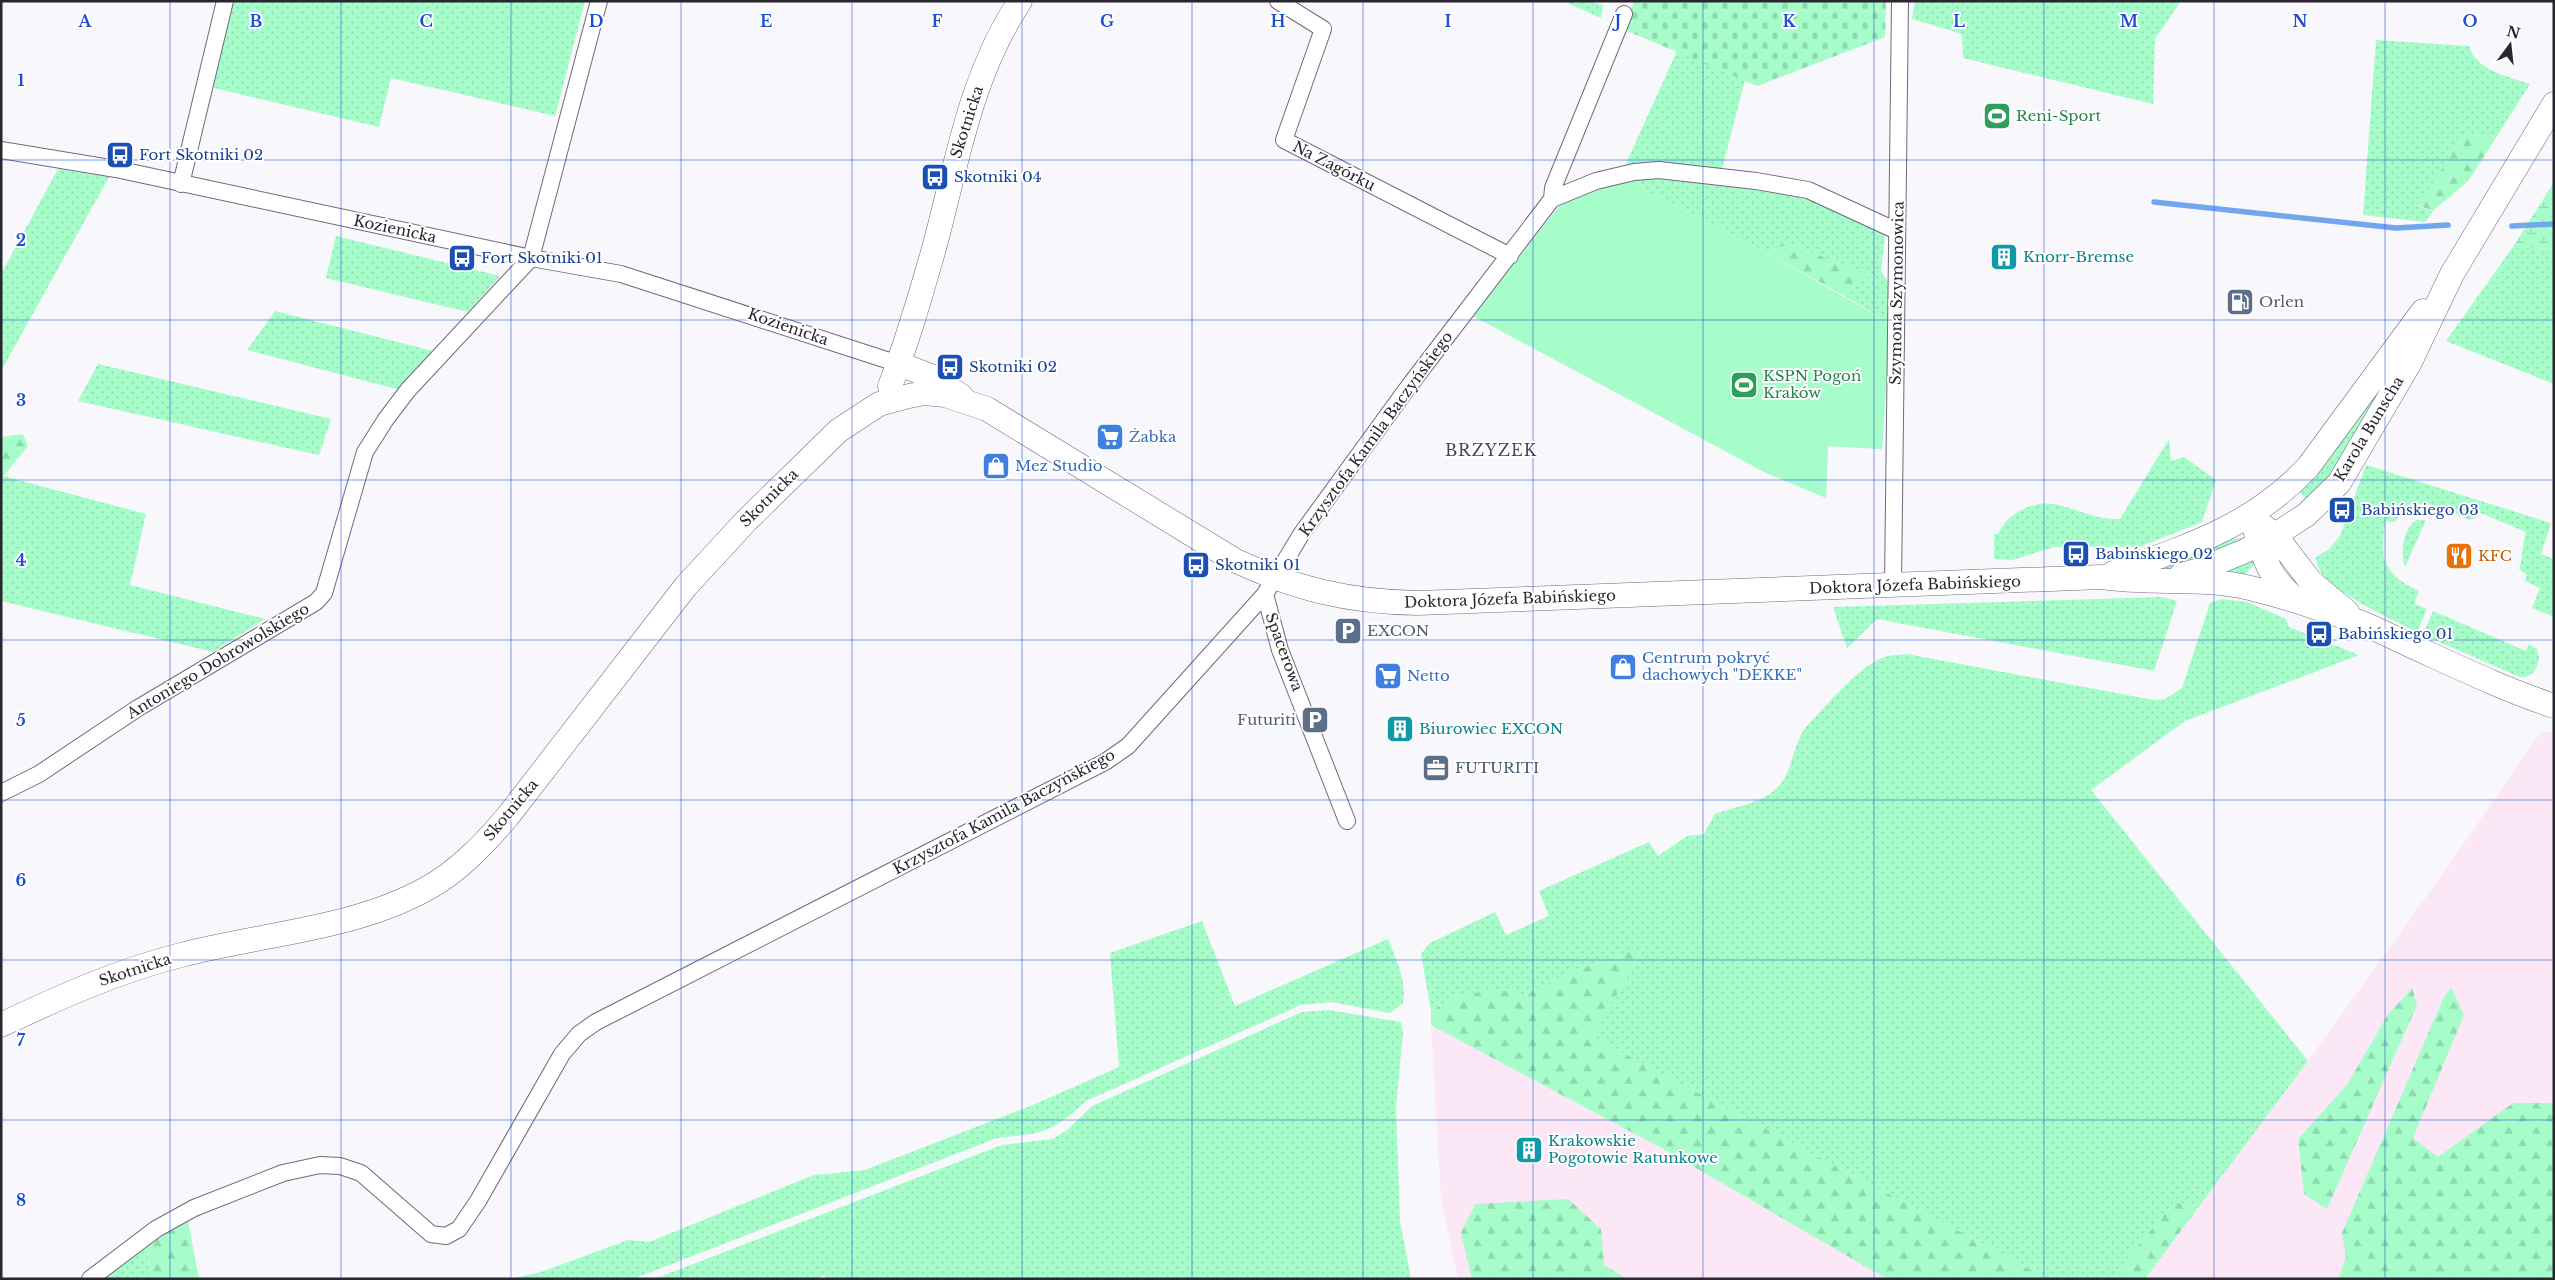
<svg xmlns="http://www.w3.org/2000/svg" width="2555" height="1280" font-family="'Libre Baskerville',serif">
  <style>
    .medical { fill: #fbe7f6 }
    .grass { fill: url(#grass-dots) }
    .forest { fill: url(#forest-firs) }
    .wetland { fill: url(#wetland-marsh) }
    .cemetery { fill: url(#cemetery-stones) }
    .pitch { fill: #a6fdca }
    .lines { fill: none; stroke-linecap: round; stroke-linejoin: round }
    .stream { stroke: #72a7f0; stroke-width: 5.5 }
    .street-casing { stroke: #6f6a7d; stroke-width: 18 }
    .secondary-casing { stroke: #6f6a7d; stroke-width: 25 }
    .street { stroke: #fff; stroke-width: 16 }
    .secondary { stroke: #fff; stroke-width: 24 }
    .grid { fill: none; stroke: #1d4ed8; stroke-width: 1; stroke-opacity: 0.55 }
    .labels { text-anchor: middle; stroke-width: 4; stroke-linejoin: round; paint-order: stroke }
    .leisure-label { font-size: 15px; fill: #27864d; stroke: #fff; text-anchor: start }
    .street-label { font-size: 15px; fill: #28262e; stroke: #fff }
    .transit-label { font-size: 15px; fill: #164399; stroke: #fff; text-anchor: start }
    .culture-label { font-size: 15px; fill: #0d838f; stroke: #fff; text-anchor: start }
    .service-label { font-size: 15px; fill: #4e5e75; stroke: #fff; text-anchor: start }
    .shop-label { font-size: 15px; fill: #366cbe; stroke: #fff; text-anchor: start }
    .food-label { font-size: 15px; fill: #c56008; stroke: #fff; text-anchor: start }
    .neighbourhood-label { font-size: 16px; letter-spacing: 1px; fill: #484456; stroke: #fff }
    .grid-label { font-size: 16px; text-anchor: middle; font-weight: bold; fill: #1d4ed8; stroke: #fff; stroke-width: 4; stroke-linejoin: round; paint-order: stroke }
  </style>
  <defs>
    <pattern id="grass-dots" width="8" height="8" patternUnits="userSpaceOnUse" patternTransform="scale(1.25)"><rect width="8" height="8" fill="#a6fdca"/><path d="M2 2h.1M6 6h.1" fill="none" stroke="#8fd9ae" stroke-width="1.8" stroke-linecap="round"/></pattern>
    <pattern id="forest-firs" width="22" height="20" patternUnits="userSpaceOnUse" patternTransform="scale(1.25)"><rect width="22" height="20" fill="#a6fdca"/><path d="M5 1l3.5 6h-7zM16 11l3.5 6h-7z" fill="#8fd9ae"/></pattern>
    <pattern id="wetland-marsh" width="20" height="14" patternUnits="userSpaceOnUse" patternTransform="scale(1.25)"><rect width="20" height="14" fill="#a6fdca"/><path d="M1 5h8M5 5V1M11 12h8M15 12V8" fill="none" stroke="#8fd9ae"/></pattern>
    <pattern id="cemetery-stones" width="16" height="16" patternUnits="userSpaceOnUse" patternTransform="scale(1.25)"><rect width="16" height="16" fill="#a6fdca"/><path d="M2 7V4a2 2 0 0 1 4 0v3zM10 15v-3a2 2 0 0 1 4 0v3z" fill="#8fd9ae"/></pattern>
  </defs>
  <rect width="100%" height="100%" fill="#f8f7fb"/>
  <path class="medical" d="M2541 731 2554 733V1279H2145L2308 1061 2454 858Z
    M1431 1025 1665 1150 1888 1279H1458L1441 1198Z"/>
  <path class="grass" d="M233 1H585L555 116 391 78 379 127 210 87Z
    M1563 1H1587L1603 5 1601 18Z
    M1915 1H2181L2155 39 2153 104 1963 58 1962 34 1912 19Z
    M2376 40 2469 46C2475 70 2509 77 2530 84L2495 139 2466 133 2418 206 2433 211 2425 222 2363 215Z
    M1677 51 1745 80 1722 169 1624 168Z
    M58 169 109 177 1 371V274Z
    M1661 177C1724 182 1795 184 1853 214 1864 221 1874 228 1885 235L1881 271 1889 283 1890 323 1882 449 1828 446 1826 498 1797 479 1890 323 1843 295 1870 275 1784 242 1769 254 1644 189 1637 180Z
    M336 236 500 276 468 312 326 278Z
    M2513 247 2554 249V384L2446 341Z
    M275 311 433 351 400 390 247 350Z
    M2401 361 2328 478 2306 500 2298 489Z
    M98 364 331 419 319 455 78 401Z
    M2169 439 2171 461 2184 457 2216 480 2202 522 2139 547H2054L2012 560 1994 559V534H1998C2007 518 2010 516 2026 508 2058 493 2084 521 2120 519Z
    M2366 465 2551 523 2541 554 2554 559V617L2532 608 2540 588 2525 581 2527 575 2519 569C2523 557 2522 545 2526 532L2478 512 2475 518 2469 520C2441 508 2415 490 2395 522L2386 521C2378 558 2384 575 2419 591L2414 604 2427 609 2417 632C2395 621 2329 591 2319 569 2317 565 2317 562 2315 558L2329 549 2340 536Z
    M3 476 146 514 130 585 265 619 213 652 1 601V479Z
    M2417 520H2426L2405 567C2400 554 2403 526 2417 520Z
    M2241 538 2244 539 2167 572 2165 565 2224 540Z
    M2253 556 2257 561 2241 579 2219 572Z
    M2162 597 2177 601 2154 671 1877 619 1847 648 1833 607Z
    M2221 599 2247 602 2286 619 2289 627 2359 655 2185 721 2091 790 2308 1061 2198 1208 2174 1202 2129 1257 2113 1279H2049L1592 1037 1643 949 1581 968 1520 997 1462 993 1431 1011 1421 954 1430 943 1495 912 1506 935 1549 916 1539 891 1649 842 1658 856 1687 836 1704 834 1715 814C1743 804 1776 802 1788 771 1794 756 1796 741 1805 728 1826 707 1860 663 1888 656 1894 655 1901 655 1907 654L2154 700 2165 699 2182 688 2210 603Z
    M2433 611 2526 651 2529 644 2537 649 2539 656C2538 668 2533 678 2520 677L2423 635Z
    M1202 921 1235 1006 1388 939C1396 960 1407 981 1403 1003L1390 1013 1331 1002 1301 1005 1086 1101C1050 1134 1044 1133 997 1138L633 1279H510L541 1272 628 1240 649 1242 814 1175 865 1170 1033 1105 1119 1067 1110 953Z
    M1329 1010 1401 1022 1403 1033 1396 1108 1400 1221 1411 1279H825V1275L815 1279H654L1002 1145 1053 1139 1067 1130 1092 1106 1302 1012Z
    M145 1246 153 1279H99Z"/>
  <path class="forest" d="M2466 133 2495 139 2469 180 2433 211 2418 205Z
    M1784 242 1871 275 1843 295 1769 254Z
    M23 434 28 446 1 479V437Z
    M1643 948 1593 1037 2049 1279H1887L1665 1150 1431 1025V1011L1462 993 1512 991 1520 997 1581 968Z
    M2451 987 2464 1015 2413 1138 2438 1157 2513 1103H2554V1279H2338L2346 1258 2342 1233 2443 999Z
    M2412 988 2417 1005 2327 1209 2304 1194 2298 1139 2347 1085 2387 1016Z
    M1568 1199 1601 1229 1604 1265 1627 1279H1472L1461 1233 1475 1204Z
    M2174 1202 2198 1208 2145 1279H2113L2129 1257Z
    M188 1221 199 1279H153L145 1246Z"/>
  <path class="wetland" d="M2554 182V249L2513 247Z"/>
  <path class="cemetery" d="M1634 1H1886L1885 37 1757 86 1625 30Z"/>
  <path class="pitch" d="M1637 180 1644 189 1769 254 1890 323 1882 449 1828 446 1826 498 1766 473 1473 316 1563 201 1604 187Z"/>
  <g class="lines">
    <path class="stream" d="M2154 202 2396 228 2448 225
      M2512 226 2554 224"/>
    <g class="street-casing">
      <path id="street" d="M1278 1 1323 29 1284 140 1510 256
        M1 150 116 169 531 258 621 274 899 364
        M181 184 225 1
        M1552 199 1553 188 1624 14
        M1893 586 1900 1
        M1265 594 1280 650 1347 821
        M1 793 39 774 138 708 316 602 324 593 365 452 386 419 408 390 531 258 599 1
        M90 1279 156 1229 194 1208 283 1173 320 1165 340 1166 361 1173 431 1234 446 1236 459 1229 478 1201 562 1054 579 1034 596 1022 1105 762 1128 746 1265 594 1302 533 1409 386 1552 199 1596 181 1634 172 1659 170 1756 181 1808 190 1897 231"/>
    </g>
    <g class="secondary-casing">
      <path id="secondary" d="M899 364 933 377 961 396
        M893 399 890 386C907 343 920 297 933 252 957 165 969 78 1020 1
        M2263 526 2275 535 2311 582 2347 612
        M2255 530C2267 564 2267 574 2296 600
        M2113 573C2187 547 2253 526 2308 467L2423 311
        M2181 575 2199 570 2245 551 2275 535 2306 515 2339 483 2409 364 2452 274 2554 104
        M1 1025C60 997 118 971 181 955 261 934 354 929 426 889 458 872 485 843 508 816L686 586 746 521 838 431 879 404 909 396 924 393 945 395 987 409 1234 560C1296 589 1349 602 1418 603L2102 577C2151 585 2201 576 2250 588 2288 597 2325 610 2362 623 2379 630 2396 639 2414 647 2460 668 2506 690 2554 706"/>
    </g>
    <use href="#street" class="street"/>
    <use href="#secondary" class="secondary"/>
  </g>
  <path class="grid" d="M170 1V1279M341 1V1279M511 1V1279M681 1V1279M852 1V1279M1022 1V1279M1192 1V1279M1363 1V1279M1533 1V1279M1703 1V1279M1874 1V1279M2044 1V1279M2214 1V1279M2385 1V1279M1 160H2554M1 320H2554M1 480H2554M1 640H2554M1 800H2554M1 960H2554M1 1120H2554"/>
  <defs>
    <g id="stadium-square" transform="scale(1.4375)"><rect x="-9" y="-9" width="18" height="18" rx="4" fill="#2e9e5b" stroke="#fff"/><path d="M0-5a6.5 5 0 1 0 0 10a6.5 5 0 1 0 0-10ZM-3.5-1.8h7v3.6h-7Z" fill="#fff"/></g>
    <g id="bus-square" transform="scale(1.4375)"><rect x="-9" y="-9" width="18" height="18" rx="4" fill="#1a4fb4" stroke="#fff"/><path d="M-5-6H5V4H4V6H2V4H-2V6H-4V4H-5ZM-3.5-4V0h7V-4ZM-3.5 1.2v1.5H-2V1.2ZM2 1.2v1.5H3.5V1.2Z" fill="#fff"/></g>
    <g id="building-square" transform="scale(1.4375)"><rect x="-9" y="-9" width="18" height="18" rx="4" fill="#0f9aa8" stroke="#fff"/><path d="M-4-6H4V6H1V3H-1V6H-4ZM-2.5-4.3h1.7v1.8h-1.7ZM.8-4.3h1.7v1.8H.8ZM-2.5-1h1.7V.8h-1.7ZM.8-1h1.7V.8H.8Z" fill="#fff"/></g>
    <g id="fuel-square" transform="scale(1.4375)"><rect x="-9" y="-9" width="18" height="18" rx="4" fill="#5c6f8a" stroke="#fff"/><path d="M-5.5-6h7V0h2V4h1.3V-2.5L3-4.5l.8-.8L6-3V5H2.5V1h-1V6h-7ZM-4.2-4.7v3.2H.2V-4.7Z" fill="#fff"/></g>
    <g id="supermarket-square" transform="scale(1.4375)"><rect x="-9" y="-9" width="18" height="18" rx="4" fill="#3f7fe0" stroke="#fff"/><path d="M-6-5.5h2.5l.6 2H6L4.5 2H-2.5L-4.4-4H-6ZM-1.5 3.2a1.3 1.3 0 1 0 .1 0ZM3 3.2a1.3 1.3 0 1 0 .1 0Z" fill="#fff"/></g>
    <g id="shop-square" transform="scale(1.4375)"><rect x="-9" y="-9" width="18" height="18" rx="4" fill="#3f7fe0" stroke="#fff"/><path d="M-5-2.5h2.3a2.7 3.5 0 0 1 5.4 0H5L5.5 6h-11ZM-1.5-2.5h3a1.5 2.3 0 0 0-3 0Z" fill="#fff"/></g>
    <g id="restaurant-square" transform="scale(1.4375)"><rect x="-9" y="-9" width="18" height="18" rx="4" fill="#e8710a" stroke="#fff"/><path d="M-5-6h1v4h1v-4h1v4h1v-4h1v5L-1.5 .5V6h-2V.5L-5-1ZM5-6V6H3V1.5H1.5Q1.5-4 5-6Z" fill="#fff"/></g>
    <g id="parking-square" transform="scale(1.4375)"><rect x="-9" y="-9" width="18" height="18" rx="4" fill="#5c6f8a" stroke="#fff"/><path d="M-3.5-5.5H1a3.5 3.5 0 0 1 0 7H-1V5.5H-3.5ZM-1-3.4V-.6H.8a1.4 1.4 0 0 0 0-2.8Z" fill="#fff"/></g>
    <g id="office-square" transform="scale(1.4375)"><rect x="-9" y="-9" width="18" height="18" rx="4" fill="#5c6f8a" stroke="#fff"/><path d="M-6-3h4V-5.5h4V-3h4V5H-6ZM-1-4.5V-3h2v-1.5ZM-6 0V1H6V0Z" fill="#fff"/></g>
  </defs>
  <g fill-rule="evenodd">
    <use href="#stadium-square" x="1997" y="116"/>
    <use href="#bus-square" x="120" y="155"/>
    <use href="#bus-square" x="935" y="177"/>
    <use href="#building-square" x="2004" y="257"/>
    <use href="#bus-square" x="462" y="258"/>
    <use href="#fuel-square" x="2240" y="302"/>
    <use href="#bus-square" x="950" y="367"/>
    <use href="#stadium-square" x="1744" y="385"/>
    <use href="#supermarket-square" x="1110" y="437"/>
    <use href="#shop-square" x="996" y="466"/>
    <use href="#bus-square" x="2342" y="510"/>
    <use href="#bus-square" x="2076" y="554"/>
    <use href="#restaurant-square" x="2459" y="556"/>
    <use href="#bus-square" x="1196" y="565"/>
    <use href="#parking-square" x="1348" y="631"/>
    <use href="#bus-square" x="2319" y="634"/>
    <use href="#shop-square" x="1623" y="667"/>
    <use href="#supermarket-square" x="1388" y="676"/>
    <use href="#parking-square" x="1315" y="720"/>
    <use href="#building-square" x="1400" y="729"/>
    <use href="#office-square" x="1436" y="768"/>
    <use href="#building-square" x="1529" y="1150"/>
  </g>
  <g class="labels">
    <g class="leisure-label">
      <text x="2016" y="121">Reni-Sport</text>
      <text x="1763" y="381">KSPN Pogoń<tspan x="1763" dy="17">Kraków</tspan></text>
    </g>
    <g class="street-label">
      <text transform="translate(967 122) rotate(-72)" y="5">Skotnicka</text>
      <text transform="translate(1334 166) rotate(27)" y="5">Na Zagórku</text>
      <text transform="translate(395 229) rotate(12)" y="5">Kozienicka</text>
      <text transform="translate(1897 293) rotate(-89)" y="5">Szymona Szymonowica</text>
      <text transform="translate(788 327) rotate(19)" y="5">Kozienicka</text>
      <text transform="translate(2369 429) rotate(-59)" y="5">Karola Bunscha</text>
      <text transform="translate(1376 434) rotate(-54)" y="5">Krzysztofa Kamila Baczyńskiego</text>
      <text transform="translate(769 498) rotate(-45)" y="5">Skotnicka</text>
      <text transform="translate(1915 585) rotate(-2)" y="5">Doktora Józefa Babińskiego</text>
      <text transform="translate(1510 599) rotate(-2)" y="5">Doktora Józefa Babińskiego</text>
      <text transform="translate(1284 652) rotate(70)" y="5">Spacerowa</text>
      <text transform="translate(218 661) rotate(-31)" y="5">Antoniego Dobrowolskiego</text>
      <text transform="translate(511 810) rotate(-50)" y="5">Skotnicka</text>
      <text transform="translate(1004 812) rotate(-28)" y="5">Krzysztofa Kamila Baczyńskiego</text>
      <text transform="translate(135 970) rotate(-18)" y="5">Skotnicka</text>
    </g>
    <g class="transit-label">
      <text x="139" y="160">Fort Skotniki 02</text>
      <text x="954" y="182">Skotniki 04</text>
      <text x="481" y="263">Fort Skotniki 01</text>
      <text x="969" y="372">Skotniki 02</text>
      <text x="2361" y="515">Babińskiego 03</text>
      <text x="2095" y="559">Babińskiego 02</text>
      <text x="1215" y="570">Skotniki 01</text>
      <text x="2338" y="639">Babińskiego 01</text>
    </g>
    <g class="culture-label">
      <text x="2023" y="262">Knorr-Bremse</text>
      <text x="1419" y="734">Biurowiec EXCON</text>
      <text x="1548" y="1146">Krakowskie<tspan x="1548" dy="17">Pogotowie Ratunkowe</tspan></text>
    </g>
    <g class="service-label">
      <text x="2259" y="307">Orlen</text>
      <text x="1367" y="636">EXCON</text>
      <text x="1296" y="725" text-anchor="end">Futuriti</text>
      <text x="1455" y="773">FUTURITI</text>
    </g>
    <g class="shop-label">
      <text x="1129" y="442">Żabka</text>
      <text x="1015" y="471">Mez Studio</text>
      <text x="1642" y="663">Centrum pokryć<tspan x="1642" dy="17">dachowych "DEKKE"</tspan></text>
      <text x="1407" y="681">Netto</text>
    </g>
    <g class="food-label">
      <text x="2478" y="561">KFC</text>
    </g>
    <g class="neighbourhood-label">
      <text x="1491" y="456">BRZYZEK</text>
    </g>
  </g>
  <g class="grid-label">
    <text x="85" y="27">A</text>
    <text x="256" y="27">B</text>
    <text x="426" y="27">C</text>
    <text x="596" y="27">D</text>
    <text x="766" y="27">E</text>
    <text x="937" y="27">F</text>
    <text x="1107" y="27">G</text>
    <text x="1278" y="27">H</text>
    <text x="1448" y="27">I</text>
    <text x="1618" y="27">J</text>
    <text x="1789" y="27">K</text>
    <text x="1959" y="27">L</text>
    <text x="2129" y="27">M</text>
    <text x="2300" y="27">N</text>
    <text x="2470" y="27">O</text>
    <text x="21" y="86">1</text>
    <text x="21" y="246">2</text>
    <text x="21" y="406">3</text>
    <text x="21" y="566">4</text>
    <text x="21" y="726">5</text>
    <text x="21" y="886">6</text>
    <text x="21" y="1046">7</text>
    <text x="21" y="1206">8</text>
  </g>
  <rect width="2555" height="1280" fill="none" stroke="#28262e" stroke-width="5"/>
  <g transform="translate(2510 45) rotate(15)" stroke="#ffffff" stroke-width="4" paint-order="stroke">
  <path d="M0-4L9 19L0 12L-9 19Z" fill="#28262e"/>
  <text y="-8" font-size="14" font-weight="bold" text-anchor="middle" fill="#28262e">N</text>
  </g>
</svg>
